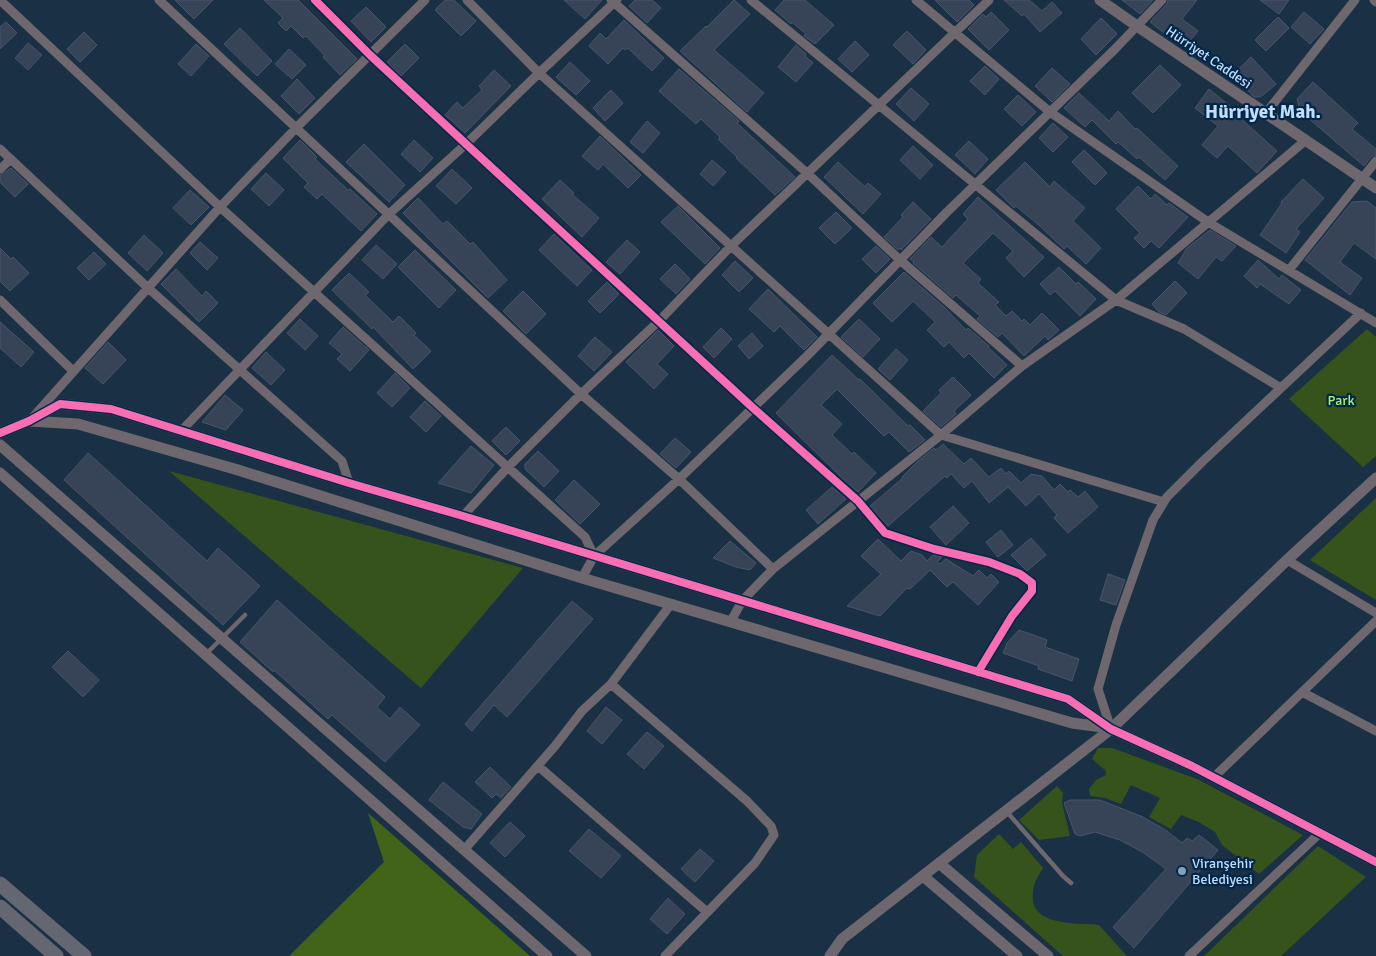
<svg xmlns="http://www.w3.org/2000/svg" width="1376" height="956" font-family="Signika,sans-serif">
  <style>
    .green { fill: #37531c }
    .forest { fill: #416419 }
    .building { fill: #374458; stroke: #48556a }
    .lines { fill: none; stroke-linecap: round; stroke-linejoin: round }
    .service { stroke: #6e676e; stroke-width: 4.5 }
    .minor { stroke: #6e676e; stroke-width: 9 }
    .tertiary { stroke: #6e676e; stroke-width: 11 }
    .trunk { stroke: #646672; stroke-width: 15 }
    .cycleway-casing { stroke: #00274a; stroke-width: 11 }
    .cycleway { stroke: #f96db3; stroke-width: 8 }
    .poi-dot { fill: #87a0ba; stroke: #00274a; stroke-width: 2 }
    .labels { text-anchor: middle; stroke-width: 4.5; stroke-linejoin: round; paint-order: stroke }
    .street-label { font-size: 14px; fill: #c2ddf9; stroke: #00274a }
    .park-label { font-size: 14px; fill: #b1f265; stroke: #00274a }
    .poi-label { font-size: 14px; fill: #c2ddf9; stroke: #00274a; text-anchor: start }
    .district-label { font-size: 19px; font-weight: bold; fill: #c2ddf9; stroke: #00274a }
  </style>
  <rect width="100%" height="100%" fill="#1a3044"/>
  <path class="green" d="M1367 329 1376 337V456L1363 467 1289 399Z
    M169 471 523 568 421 688Z
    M1376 498V600L1310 560Z
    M1098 748H1112L1197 779 1303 835 1259 874 1222 845 1215 832 1199 822 1181 815 1171 829 1149 817 1160 798 1131 785 1121 804 1105 798 1090 796 1089 789 1096 780 1106 775V771L1092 759Z
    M1057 786 1063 793 1062 803 1070 836 1039 840 1019 820Z
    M999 834 1013 849 1021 842 1043 868C1040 874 1035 880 1034 886 1024 927 1072 922 1099 925L1127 956H1063L974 877 977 855Z
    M1318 846 1366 877 1281 956H1204Z"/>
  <path class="forest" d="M368 813 530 956H289L384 862Z"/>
  <path class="building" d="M175 0H213L194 19Z
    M264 0H298L357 59 340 75 323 57 325 56 306 36 303 38 291 26 286 31 278 23 283 18Z
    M445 0H454L476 21 461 36 435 10Z
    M564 0H602L585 19Z
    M635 0H652L661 8 647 23 629 6Z
    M734 0 750 14 714 50 764 93 747 112 680 51 706 26 707 27Z
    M784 0H805L834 25 815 44 804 36 806 34 792 22 791 24 775 10Z
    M935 0H969L974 5 957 22Z
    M1004 0H1029L1042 11 1052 2 1062 13 1040 32 1024 14 1022 16Z
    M1122 0H1153L1140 14Z
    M1168 0H1197L1182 19 1198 31 1184 48 1150 22 1167 4Z
    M1260 0H1289L1279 14Z
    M366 7 386 27 371 42 351 21Z
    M991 12 1009 30 989 50 968 29 983 14 986 17Z
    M1304 12 1324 29 1310 44 1291 27Z
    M1278 17 1289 28 1266 51 1255 40Z
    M1101 18 1117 34 1096 55 1081 39Z
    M624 20 664 58 652 71 628 48 625 50 623 48 608 64 589 46 600 33 606 39Z
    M6 22 17 33 0 49V27Z
    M240 28 272 61 257 76 224 44Z
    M907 31 926 50 913 64 893 45Z
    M84 32 97 45 80 62 67 49Z
    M855 41 869 55 852 72 838 59Z
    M28 43 42 55 28 70 15 58Z
    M196 44 209 56 191 76 178 64Z
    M405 44 419 58 401 76 387 62Z
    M796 45 806 54 805 56 813 63 796 82 778 67Z
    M289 49 306 65 292 79 275 64Z
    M1251 57 1276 84 1262 96 1258 97H1254L1233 75Z
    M570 62 590 81 576 95 556 77Z
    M1160 65 1181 85 1153 113 1132 93Z
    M985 66 999 79 985 95 970 81Z
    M1052 68 1070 84 1052 102 1035 86Z
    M679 69 739 121 737 123 795 177 775 195 736 158 737 157 718 139 720 137 701 119 696 124 659 91Z
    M494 70 511 86 465 133 445 115 457 102 463 108 482 90 479 86Z
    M297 79 315 98 299 114 281 96Z
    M1313 82 1358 123 1352 129 1376 149V155L1371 157 1364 166 1300 111 1297 99Z
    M911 88 929 104 914 121 896 104Z
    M1209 89 1230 106 1229 108 1277 151 1257 173 1228 146 1217 158 1202 145 1218 126 1195 108Z
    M611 90 623 103 605 121 593 108Z
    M1079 93 1109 121 1118 111 1135 129 1137 128 1178 166 1165 180 1139 157 1137 159 1118 142 1116 144 1092 120 1085 127 1064 108Z
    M1018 95 1036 112 1022 126 1004 109Z
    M647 121 660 133 643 153 630 142Z
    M1053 123 1068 137 1053 152 1039 138Z
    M600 136 641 175 628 188 603 164 598 170 582 156Z
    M300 140 317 157 315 159 348 190 350 189 377 214 361 231 322 194 317 199 304 187 308 183 283 158Z
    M414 140 433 158 420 172 401 154Z
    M969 141 988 159 975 174 955 155Z
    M364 144 405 185 389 202 346 162Z
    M913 146 933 165 920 179 900 160Z
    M1084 150 1107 173 1095 185 1072 162Z
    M712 160 726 172 713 186 700 174Z
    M838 162 865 187 868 183 881 194 863 214 824 177Z
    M1025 162 1050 187 1054 181 1085 208 1073 221 1101 248 1086 264 1067 246 1064 249 1041 227 1016 206 1014 208 996 190Z
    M11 168 28 184 15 197 0 182V175Z
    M452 169 472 188 456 204 436 186Z
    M266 173 284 190 269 206 251 189Z
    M1303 179 1324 198 1296 229 1300 232 1286 253 1260 235 1282 203 1281 202Z
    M560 180 574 193 572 194 599 218 582 237 542 199Z
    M1138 186 1151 199 1155 194 1167 205 1169 203 1188 217 1159 248 1151 241 1144 248 1134 238 1140 233 1116 209Z
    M190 190 209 207 191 225 173 208Z
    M978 197 1044 257 1024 277 1006 258 1013 251 993 233 963 263 981 279 978 283 999 302 995 305 1006 316 1012 311 1022 321 1024 319 1030 325 1042 313 1059 330 1048 340 1045 336 1024 356 1002 333 998 337 977 319 980 316 956 295 953 298 913 263 914 262 910 259 931 237 942 247 968 219 963 214Z
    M418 198 443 224 447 221 470 244 473 242 507 280 488 298 403 213Z
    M1367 201 1376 208V259L1354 243 1340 262 1362 278 1350 295 1305 260 1352 202Z
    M913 202 931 219 901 250 900 248 898 250 884 237 903 217 901 215Z
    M678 206 720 248 705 264 661 222Z
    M836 212 852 228 835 244 819 228Z
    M1210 230 1236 246 1222 261 1216 257 1198 279 1178 263 1187 248Z
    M554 234 592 270 577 286 539 250Z
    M144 235 163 253 147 271 128 253Z
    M627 240 640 252 620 274 606 262Z
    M200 242 218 258 207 270 190 253Z
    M376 245 397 264 383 279 362 260Z
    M876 246 890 259 876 273 862 259Z
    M0 248 11 259 13 257 29 273 10 291 0 281Z
    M415 250 456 290 439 308 398 267Z
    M94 252 106 264 89 280 77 268Z
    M1258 260 1279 279 1282 275 1301 290 1289 304 1260 284 1257 288 1244 276Z
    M735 261 753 278 739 292 722 275Z
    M675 264 690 279 676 294 660 279Z
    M1059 267 1076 284 1078 282 1096 299 1080 316 1055 291 1050 295 1040 284Z
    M176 269 202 296 206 291 218 303 199 322 161 284Z
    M904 272 944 307 966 330 968 328 989 346 988 347 1007 365 994 378 969 353 964 358 949 342 944 347 927 330 935 322 913 301 892 322 873 303Z
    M349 273 369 292 365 295 393 322 399 316 416 333 414 335 431 351 413 369 373 327 372 329 332 290Z
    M1175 281 1187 293 1166 315 1159 312 1152 304Z
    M607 282 619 294 600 313 588 301Z
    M768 289 817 337 804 350 780 326 774 332 749 309Z
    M523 291 546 314 526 334 503 311Z
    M300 319 318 336 305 350 287 333Z
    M859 319 880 339 863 357 841 337Z
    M0 322 34 352 21 367 0 348Z
    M343 327 369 350 350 371 337 359 342 354 329 343Z
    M721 328 732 339 714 358 703 347Z
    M658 330 674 346 657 364 668 374 654 389 626 362Z
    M752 333 763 346 749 359 738 346Z
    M595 337 612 352 594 371 578 356Z
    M108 342 126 360 103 384 85 368Z
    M896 349 908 360 890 380 878 369Z
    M266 352 285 370 271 385 252 368Z
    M832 355 859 380 860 379 908 426 910 425 925 440 909 452 889 432 884 436 837 389 821 405 842 424 832 435 852 454 854 452 876 473 858 492 842 478 776 413Z
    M395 373 410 388 392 407 377 393Z
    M953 377 971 395 954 411 956 414 941 427 923 411 941 393 939 390Z
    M225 395 243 410 226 430 202 422Z
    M425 401 441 416 426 432 410 417Z
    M506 427 520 441 506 455 492 441Z
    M675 438 691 452 676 468 660 454Z
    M943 444 964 464 971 458 989 477 1001 468 1006 474 1009 471 1021 483 1031 474 1042 476 1054 490 1060 484 1068 492 1070 490 1078 497 1085 491 1098 507 1068 533 1054 518 1057 515 1039 494 1026 506 1008 487 989 503 972 481 964 488 951 474 947 478 945 476 888 526 870 506 903 478 902 477 918 461 934 448 936 450Z
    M471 446 494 465 471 493 438 483Z
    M538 451 559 471 544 487 525 469V464Z
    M88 453 207 561 218 548 260 586 223 625 64 480Z
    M574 480 600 504 580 524 555 500Z
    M832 487 846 499 818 524 806 510Z
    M953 506 969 523 946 545 930 527Z
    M1001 530 1013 545 998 557 986 542Z
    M1031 538 1046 555 1027 571 1011 555Z
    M878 539 901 561 911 551 922 555 927 561 933 555 942 557 937 562 940 564 946 559 973 576 979 570 987 578 991 574 999 582 978 605 953 582 947 587 930 570 910 589 907 588 880 616 847 606 881 574 861 556Z
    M730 541 756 563 750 570 736 567 713 558Z
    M1108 574 1125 580 1116 605 1100 600Z
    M277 600 385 697 377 707 390 719 400 707 420 725 385 762 332 715 328 719 274 670 273 672 240 642Z
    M572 601 593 619 507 717 494 705 472 731 465 724Z
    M1019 630 1047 640 1045 647 1079 659 1072 681 1038 669 1039 666 1003 653 1007 643Z
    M68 651 99 680 83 697 52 667Z
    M606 707 622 720 602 744 587 731Z
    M647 732 664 746 644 769 627 754Z
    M490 767 511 787 501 798 496 794 492 798 475 782Z
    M443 782 482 814 471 829 463 827 429 800Z
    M1070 800H1100L1143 817 1167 831 1182 843 1187 838 1192 841 1199 835 1218 850 1134 948 1113 927 1166 869 1144 853 1120 840 1095 832 1080 836 1075 834 1064 803Z
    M510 822 525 836 505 857 490 843Z
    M589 829 621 856 601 878 569 851Z
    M700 849 714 861 695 882 681 869Z
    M668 898 685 914 667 934 650 919Z"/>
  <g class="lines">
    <path class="service" d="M206 654 245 615
      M1007 812 1063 876 1071 883"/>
    <path class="minor" d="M0 0 220 207 585 537 594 556 582 578
      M159 0 581 394 679 479 773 569
      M315 0 370 55 466 144 752 407 858 501 885 533 934 549 989 562 1020 574 1032 583V591L1012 616 978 672
      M467 0 539 73 941 435 1164 502
      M611 0 807 173 900 260 1022 366
      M751 0 1116 300 1184 329 1281 388
      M916 0 1050 112 1208 222 1376 323
      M1374 0 1376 2
      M1266 113 1355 0
      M0 149 147 287 342 461 349 483
      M0 169 11 159
      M1289 270 1376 161
      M0 300 73 371
      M33 417 220 207 297 127 425 0
      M182 430 389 214 466 144 539 73 617 0
      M463 516 508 467 581 394 659 321 731 246 989 0
      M594 556 679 479 807 356 947 212 1115 49 1162 0
      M1287 560 1376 613
      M731 621 742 601 773 569 941 435 1022 366 1116 300 1306 140
      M611 684 747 801 771 826 774 835 755 863 665 956
      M1302 692 1376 731
      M1111 729 1098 689 1116 625 1153 520 1167 497 1202 462 1361 313
      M538 766 707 912
      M1214 777 1376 621
      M464 850 555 746 582 711 611 684 671 604
      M1189 956 1320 833"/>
    <path class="tertiary" d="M1100 0 1137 26 1376 188
      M30 421 78 424 238 470 582 578 1072 723 1110 728
      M0 433 29 421 60 404 111 409 349 483 463 516 1068 699 1111 729 1192 766 1376 862
      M0 445 586 956
      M0 473 547 956
      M939 863 1048 956
      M923 876 1017 956
      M830 956 842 939 1111 729 1287 560 1376 478"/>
    <path class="trunk" d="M0 884 84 956
      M0 907 56 956"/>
    <g class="cycleway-casing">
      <path id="cycleway" d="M315 0 370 55 466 144 752 407 858 501 885 533 934 549 989 562 1020 574 1032 583V591L1012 616 978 672
        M0 433 29 421 60 404 111 409 349 483 463 516 1068 699 1111 729 1192 766 1376 862"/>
    </g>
    <use href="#cycleway" class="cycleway"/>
  </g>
  <circle class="poi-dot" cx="1182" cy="871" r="5"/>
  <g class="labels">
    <g class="street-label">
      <text transform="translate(1209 57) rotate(34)" y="5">Hürriyet Caddesi</text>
    </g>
    <g class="park-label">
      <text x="1341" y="405">Park</text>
    </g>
    <g class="poi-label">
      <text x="1192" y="868">Viranşehir<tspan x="1192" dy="16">Belediyesi</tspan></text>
    </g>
    <g class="district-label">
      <text x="1263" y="118">Hürriyet Mah.</text>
    </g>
  </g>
</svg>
